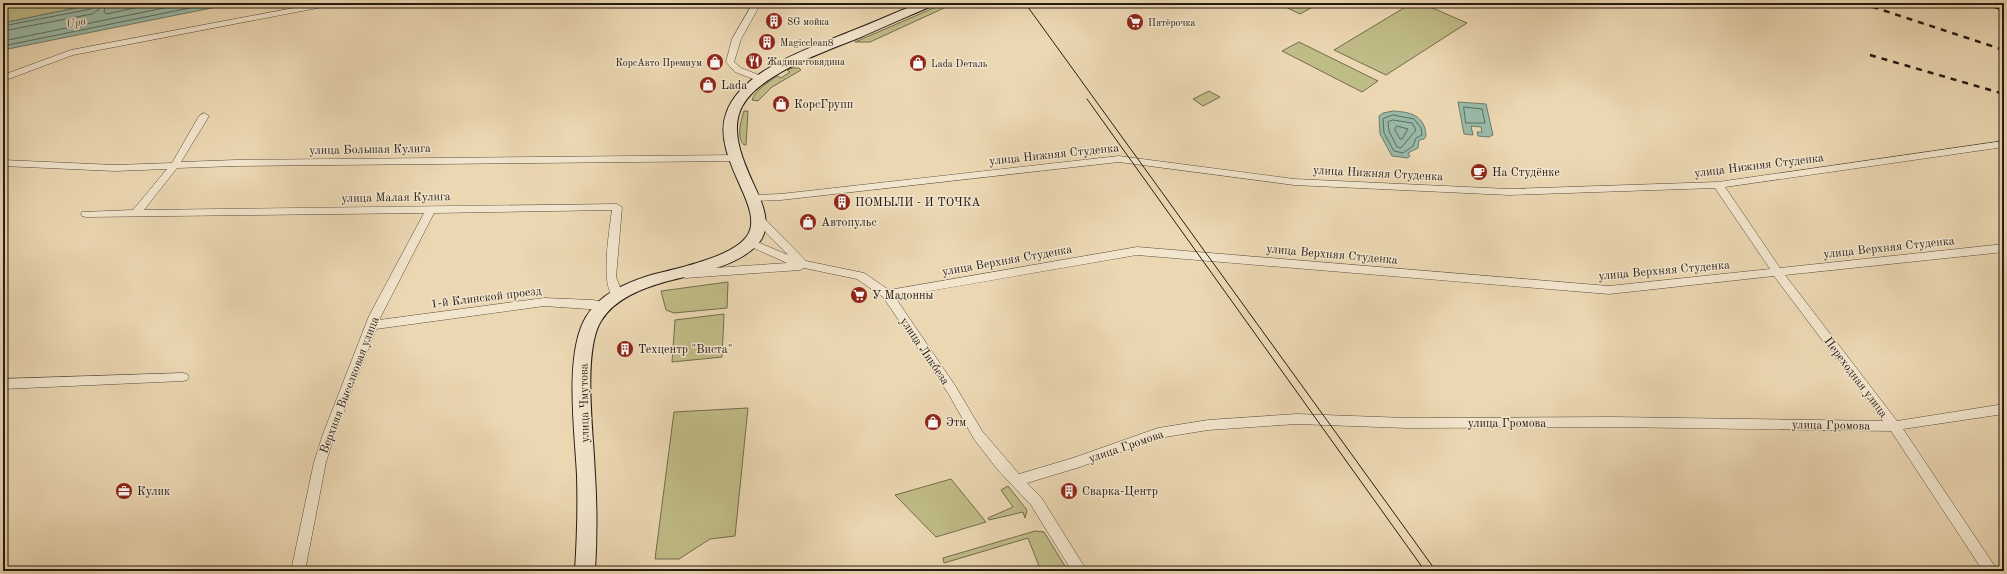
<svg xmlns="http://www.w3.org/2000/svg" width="2007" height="574" font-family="'Old Standard TT',serif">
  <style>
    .green { fill: #c0bc87; stroke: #726c4d }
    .water { fill: #99baa8; stroke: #6b7a6c }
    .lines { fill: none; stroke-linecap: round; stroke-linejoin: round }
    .shore { stroke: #5f6a5e; stroke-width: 1 }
    .street-casing { stroke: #564a3b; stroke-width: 1 }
    .secondary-casing { stroke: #251b13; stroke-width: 2 }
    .street { fill: #f2e5cd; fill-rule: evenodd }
    .secondary { fill: #f2e5cd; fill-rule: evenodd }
    .tram { stroke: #251b13; stroke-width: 1 }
    .rail { stroke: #251b13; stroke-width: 2.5; stroke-dasharray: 6 6; stroke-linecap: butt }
    .labels { text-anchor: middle; stroke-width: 3; stroke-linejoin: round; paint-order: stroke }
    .far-poi-label { font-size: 10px; fill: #251b13; stroke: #f2e5cd; text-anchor: start }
    .far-water-label { font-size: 11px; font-style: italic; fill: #484b40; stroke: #f2e5cd }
    .poi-label { font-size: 12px; fill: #251b13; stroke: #f2e5cd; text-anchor: start }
    .street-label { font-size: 12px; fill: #251b13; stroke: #f2e5cd }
  </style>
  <rect width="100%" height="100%" fill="#ebd7b2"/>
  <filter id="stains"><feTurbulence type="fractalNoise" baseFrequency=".005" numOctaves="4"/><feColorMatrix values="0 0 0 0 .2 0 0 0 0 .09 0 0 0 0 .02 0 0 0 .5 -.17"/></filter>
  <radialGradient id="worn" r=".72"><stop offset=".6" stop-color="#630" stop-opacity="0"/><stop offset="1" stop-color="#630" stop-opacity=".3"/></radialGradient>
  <path class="green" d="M7 3H100L3 23V4Z
    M945 3H955L870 42H855Z
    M1277 3H1320L1300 14Z
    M1412 3H1421L1467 23 1386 75 1334 50Z
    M1299 42 1378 81 1362 92 1282 51Z
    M793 68H799L801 70 772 87 758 101 752 100C755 90 769 82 777 76L781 78 790 72 787 70Z
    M1209 91 1220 97 1203 106 1193 99Z
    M744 111H748L746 145H744C736 137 741 121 744 111Z
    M728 282 727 308 674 313 666 310 661 291Z
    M724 314 722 357 672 362 675 320Z
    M748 408 735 536 710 539 679 559H655L674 412Z
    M951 479 986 522 936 537 895 495Z
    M1008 486 1027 510 1025 518 1023 512 989 520 988 518 1013 507 1001 490Z
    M1035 531 1044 532 1068 571H1041L1028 538 944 563 943 558Z"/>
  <path class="water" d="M100 3H236L3 50V23Z
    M1458 102 1486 104 1493 135 1489 137 1478 136 1477 132H1482L1481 127 1471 126 1473 135 1464 134Z
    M1393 111C1410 112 1425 115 1426 136L1424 139 1419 140 1418 148 1408 153 1410 156 1408 158 1392 156 1380 134 1379 116 1383 113Z"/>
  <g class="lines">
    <path class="shore" d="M106 3 104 12 106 14 158 3
      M3 26 91 9 95 3
      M3 31 92 14 98 10 100 3
      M3 41 188 3
      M3 46 214 3
      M1464 107 1482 109 1485 123H1466Z
      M1393 115 1414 119 1421 128 1422 135 1416 138 1413 146 1403 153 1394 151 1384 133 1383 119Z
      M1393 120 1412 123 1416 130 1401 148 1397 147 1389 131 1388 122Z
      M1397 126 1408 129 1402 139H1400L1395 130Z"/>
    <g class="street-casing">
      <path id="street" d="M320 3H337L333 5 73 55 3 81V75L71 50Z
        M753 3H761L741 39 734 62 741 68 764 77 765 79 761 82 735 72 726 62 732 39Z
        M204 113 209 116 181 162 236 160 737 155 742 158 737 161 236 166 177 168 144 210 617 204 622 207 616 277 623 295 617 299C598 293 610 227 612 210L434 213 379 320 544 298 593 300 607 303 609 306 603 310 544 306 376 329 335 434 326 462 305 571H291L314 462 323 434 369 316 424 213 86 217 82 216 81 214 82 212 133 210 167 169 115 171 3 166V160L115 165 172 163 199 116Z
        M2004 141V147L1725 187 1780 268 2004 244V252L1785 275 1897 421 2004 404V414L1903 429 1998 571H1983L1891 431 1613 427 1407 428 1297 424 1208 430 1159 438 1080 467 1027 483 1041 497 1087 571H1072L1031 505 997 469 974 439 948 393 883 297 857 279 804 268 800 270 685 278 680 274 685 270 787 263 747 245 746 243 747 241H755L788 255 755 221 754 219 759 216 763 217 806 261 864 273 889 290 1137 247 1609 286 1770 269 1715 188 1509 195 1294 185 1119 162 781 200 752 201 747 198 752 195 781 194 1119 156 1294 179 1509 189 1718 182ZM1137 255 1609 294 1774 276 1883 421 1613 417 1407 418 1297 414 1208 420 1158 428 1073 458 1019 474 982 431 956 387 895 297Z
        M183 373 187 374 189 377 187 380 183 381 3 389V379Z"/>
    </g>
    <g class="secondary-casing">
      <path id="secondary" d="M920 3H936L934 5C909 16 885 26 861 37 827 51 750 76 739 114 732 136 744 163 753 183 761 200 772 222 761 240 744 265 696 274 668 281 643 288 615 298 601 321 582 352 594 438 595 475 597 507 597 539 595 571H575C577 539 578 507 577 475 575 432 564 354 586 317 600 294 624 284 648 276 673 269 732 258 747 236 758 221 745 197 739 183 730 163 718 136 726 114 740 70 811 48 849 32 873 23 896 12 920 3Z"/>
    </g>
    <use href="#street" class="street"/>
    <use href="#secondary" class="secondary"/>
    <path class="tram" d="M1025 3 1436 571
      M1087 99 1425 571"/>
    <path class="rail" d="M1861 3 2004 50
      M1982 3 2004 10
      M1870 55 2004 94"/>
  </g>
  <defs>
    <g id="building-disc" transform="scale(0.9)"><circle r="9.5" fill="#8f2418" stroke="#f2e5cd"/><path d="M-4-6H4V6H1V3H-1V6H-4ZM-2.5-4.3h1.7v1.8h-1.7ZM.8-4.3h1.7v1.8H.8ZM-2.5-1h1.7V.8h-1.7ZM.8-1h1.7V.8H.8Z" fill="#fff"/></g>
    <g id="supermarket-disc" transform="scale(0.9)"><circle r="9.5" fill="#8f2418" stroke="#f2e5cd"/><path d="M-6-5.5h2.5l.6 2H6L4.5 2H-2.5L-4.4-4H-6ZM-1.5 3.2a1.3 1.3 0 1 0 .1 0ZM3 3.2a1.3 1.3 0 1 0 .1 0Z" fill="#fff"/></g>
    <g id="restaurant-disc" transform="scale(0.9)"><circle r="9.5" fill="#8f2418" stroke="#f2e5cd"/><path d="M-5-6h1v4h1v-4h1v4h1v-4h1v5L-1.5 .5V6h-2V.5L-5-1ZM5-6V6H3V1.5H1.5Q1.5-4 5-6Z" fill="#fff"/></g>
    <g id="shop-disc" transform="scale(0.9)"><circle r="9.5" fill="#8f2418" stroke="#f2e5cd"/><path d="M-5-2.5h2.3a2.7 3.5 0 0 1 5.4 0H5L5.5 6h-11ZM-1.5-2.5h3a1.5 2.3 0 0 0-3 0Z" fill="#fff"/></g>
    <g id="cafe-disc" transform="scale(0.9)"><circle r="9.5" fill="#8f2418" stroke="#f2e5cd"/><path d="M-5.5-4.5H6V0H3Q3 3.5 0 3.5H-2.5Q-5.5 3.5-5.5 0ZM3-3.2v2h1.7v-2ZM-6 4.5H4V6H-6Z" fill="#fff"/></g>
    <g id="office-disc" transform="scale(0.9)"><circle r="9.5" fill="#8f2418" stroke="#f2e5cd"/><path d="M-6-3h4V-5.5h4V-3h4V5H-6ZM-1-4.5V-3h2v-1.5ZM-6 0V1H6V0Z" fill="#fff"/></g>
  </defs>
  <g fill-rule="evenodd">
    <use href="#building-disc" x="774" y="21"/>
    <use href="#supermarket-disc" x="1135" y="22"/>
    <use href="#building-disc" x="767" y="42"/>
    <use href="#restaurant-disc" x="754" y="61"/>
    <use href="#shop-disc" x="715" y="62"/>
    <use href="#shop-disc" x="918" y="63"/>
    <use href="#shop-disc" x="708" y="85"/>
    <use href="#shop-disc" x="781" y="104"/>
    <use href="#cafe-disc" x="1479" y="172"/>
    <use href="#building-disc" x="842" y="202"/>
    <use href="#shop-disc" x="808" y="222"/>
    <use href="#supermarket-disc" x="859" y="295"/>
    <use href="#building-disc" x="625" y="349"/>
    <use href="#shop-disc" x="933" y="422"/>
    <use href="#office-disc" x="124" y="491"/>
    <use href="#building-disc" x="1069" y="491"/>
  </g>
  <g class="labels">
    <g class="far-poi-label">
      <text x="787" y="25">SG мойка</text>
      <text x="1148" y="26">Пятёрочка</text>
      <text x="780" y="46">Magicclean8</text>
      <text x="767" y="65">Жадина говядина</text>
      <text x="702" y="66" text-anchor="end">КорсАвто Премиум</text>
      <text x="931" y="67">Lada Dеталь</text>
    </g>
    <g class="far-water-label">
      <text transform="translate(76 22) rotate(-11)" y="4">Upa</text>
    </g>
    <g class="poi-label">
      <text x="721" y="89">Lada</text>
      <text x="794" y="108">КорсГрупп</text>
      <text x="1492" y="176">На Студёнке</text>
      <text x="855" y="206">ПОМЫЛИ - И ТОЧКА</text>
      <text x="821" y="226">Автопульс</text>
      <text x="872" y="299">У Мадонны</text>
      <text x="638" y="353">Техцентр "Виста"</text>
      <text x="946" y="426">Этм</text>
      <text x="137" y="495">Кулик</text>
      <text x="1082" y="495">Сварка-Центр</text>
    </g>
    <g class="street-label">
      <text transform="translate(370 149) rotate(-1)" y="4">улица Большая Кулига</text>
      <text transform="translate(1054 154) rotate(-6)" y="4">улица Нижняя Cтуденкa</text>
      <text transform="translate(1759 165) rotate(-7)" y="4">улица Нижняя Cтуденкa</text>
      <text transform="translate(1378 173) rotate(3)" y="4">улица Нижняя Cтуденкa</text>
      <text transform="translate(396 197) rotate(-1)" y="4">улица Малая Кулига</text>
      <text transform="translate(1889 247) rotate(-6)" y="4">улица Верхняя Cтуденка</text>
      <text transform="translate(1332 254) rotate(5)" y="4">улица Верхняя Студенка</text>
      <text transform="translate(1007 260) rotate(-10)" y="4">улица Верхняя Студенка</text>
      <text transform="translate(1664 270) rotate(-5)" y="4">улица Верхняя Студенка</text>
      <text transform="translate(486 297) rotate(-7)" y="4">1-й Клинской проезд</text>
      <text transform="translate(925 351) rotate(56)" y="4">улица Ликбеза</text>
      <text transform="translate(1856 377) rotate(53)" y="4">Переходная улица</text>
      <text transform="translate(349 385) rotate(-69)" y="4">Верхняя Выселковая улица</text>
      <text transform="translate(584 403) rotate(-91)" y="4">улица Чмутова</text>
      <text x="1507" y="427">улица Громова</text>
      <text transform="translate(1831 425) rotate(1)" y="4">улица Громова</text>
      <text transform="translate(1126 446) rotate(-19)" y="4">улица Громова</text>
    </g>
  </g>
  <rect width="2007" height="574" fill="none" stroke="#ebd7b2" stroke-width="16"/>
  <rect x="4" y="4" width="1999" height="566" fill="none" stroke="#251b13" stroke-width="2"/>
  <rect x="8" y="8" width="1991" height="558" fill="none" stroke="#251b13"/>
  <rect width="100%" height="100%" filter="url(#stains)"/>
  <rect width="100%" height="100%" fill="url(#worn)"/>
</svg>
